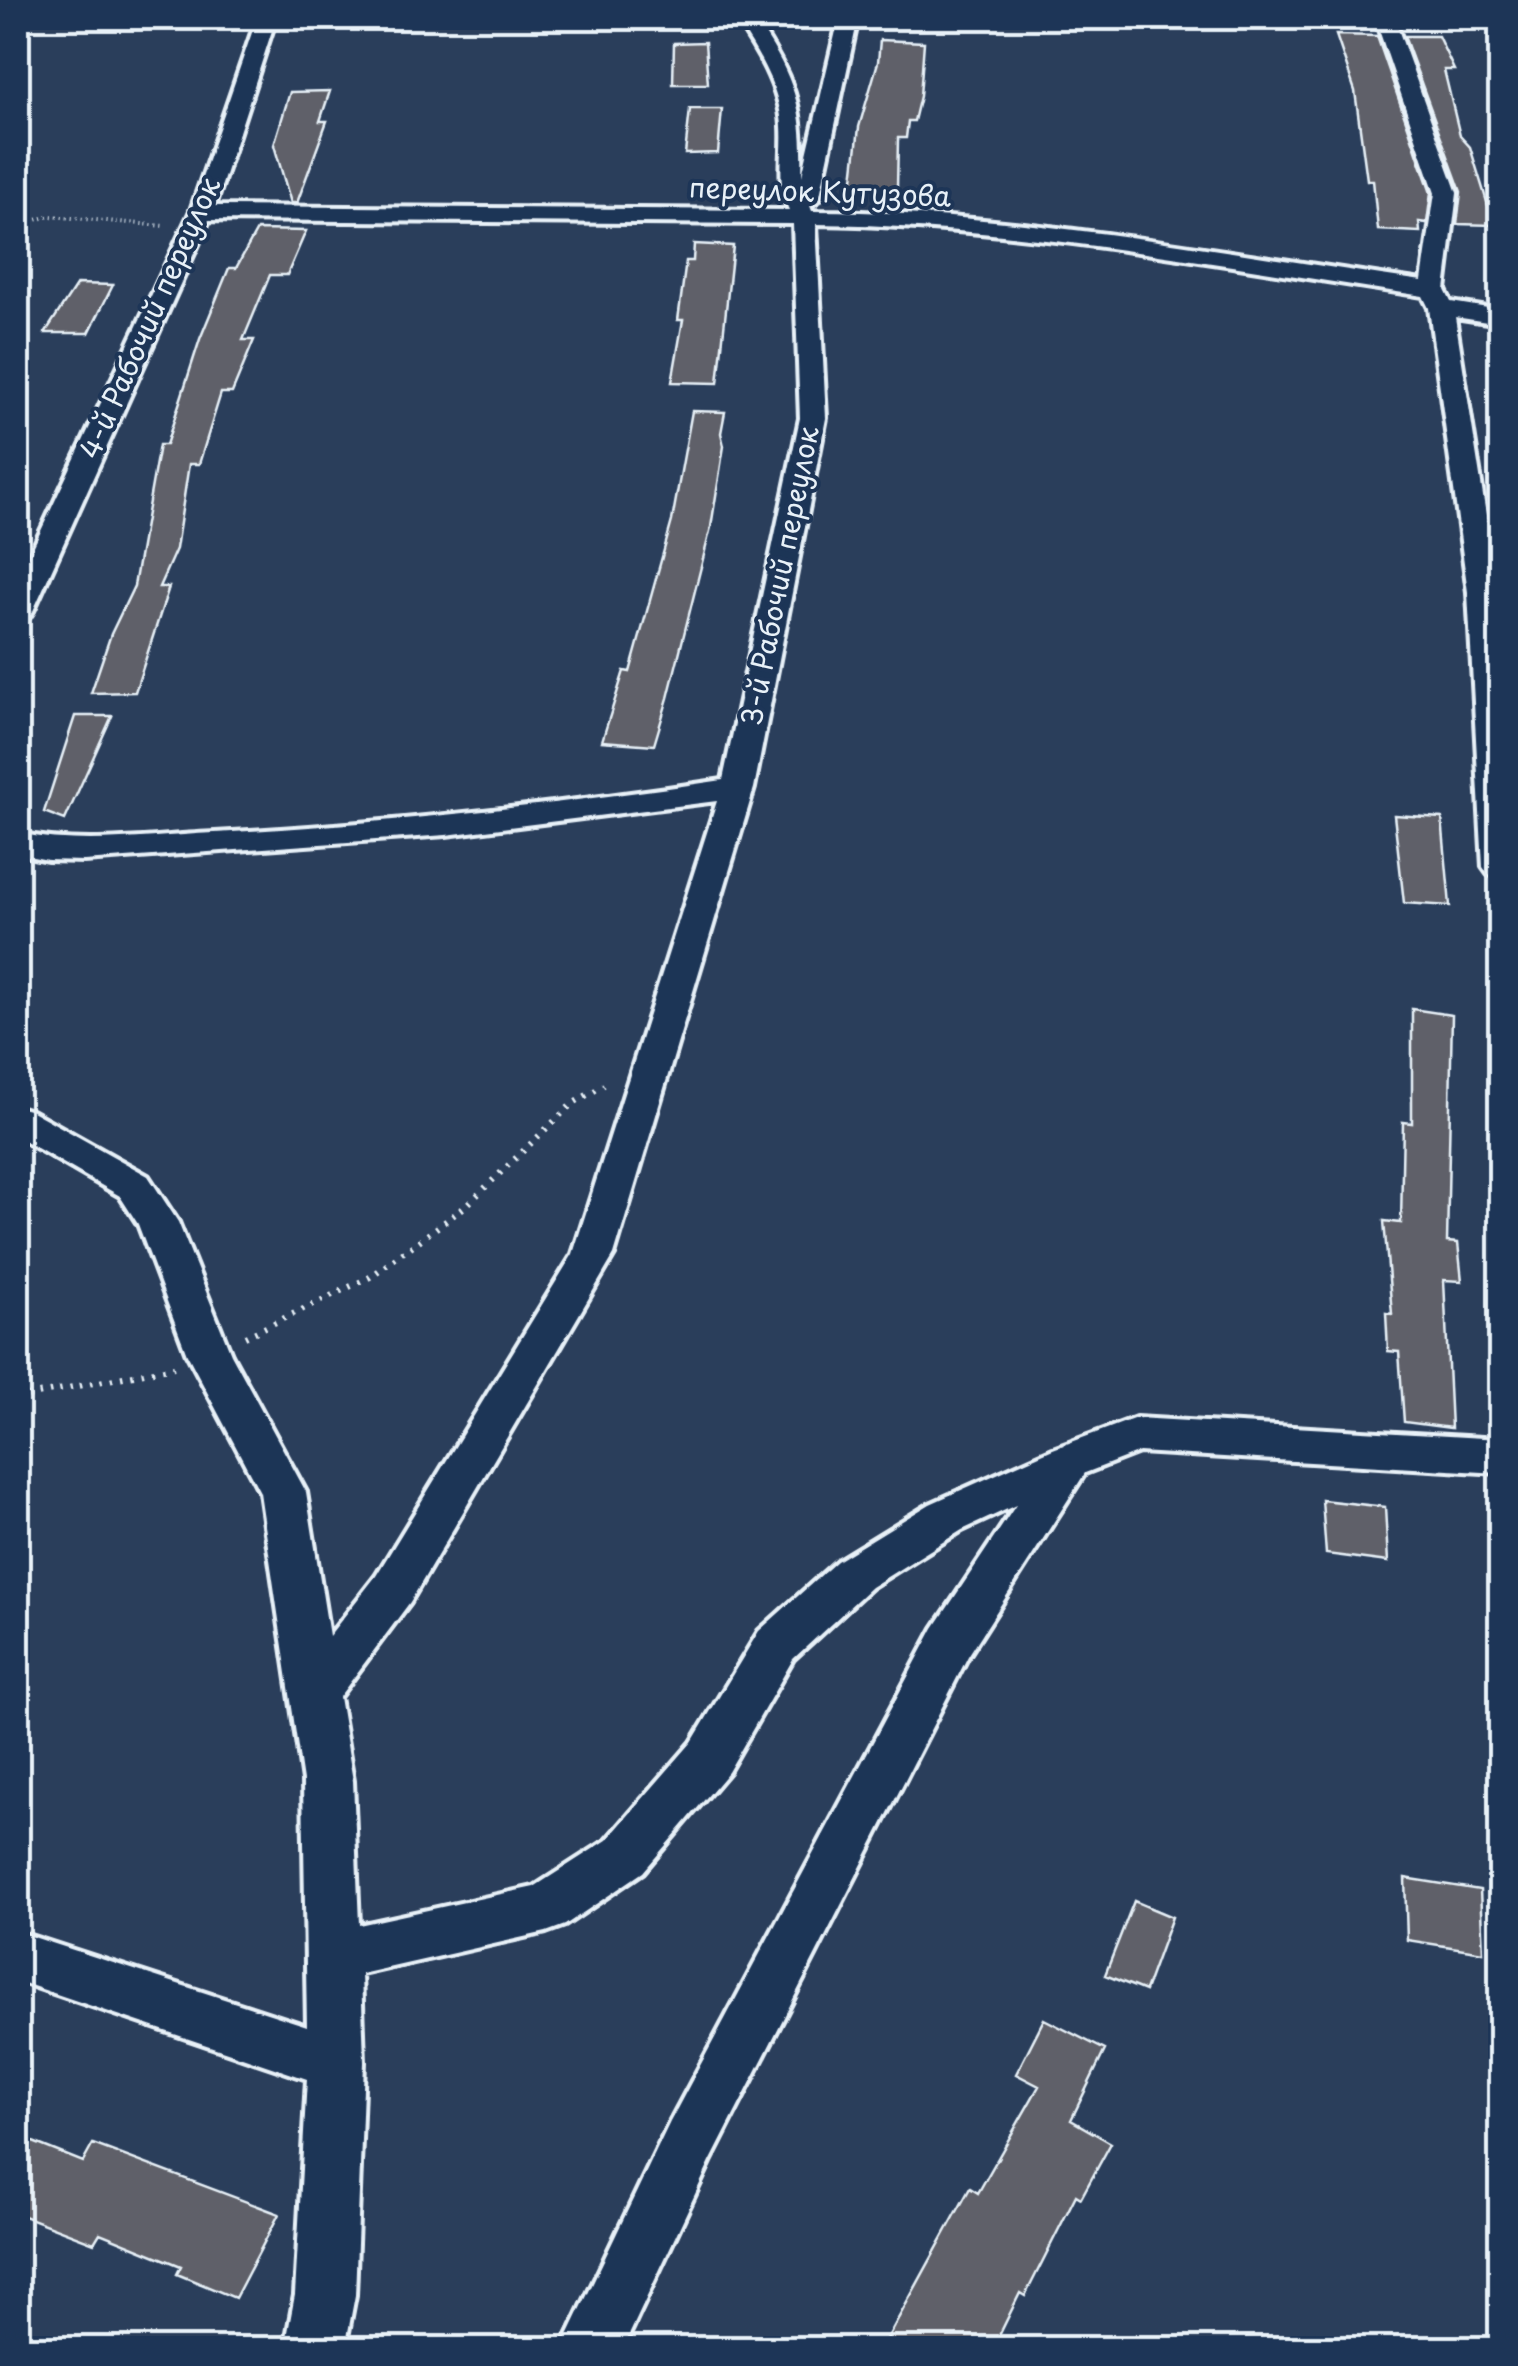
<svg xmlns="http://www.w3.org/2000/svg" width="1518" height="2366" font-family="'Playpen Sans',sans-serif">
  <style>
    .building { fill: #5f6169; stroke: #e8f1f8; stroke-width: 2.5 }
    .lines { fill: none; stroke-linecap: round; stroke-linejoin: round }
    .minor-casing { stroke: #e8f1f8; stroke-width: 8 }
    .path-far1 { stroke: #e8f1f8; stroke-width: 4; stroke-dasharray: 1 4; stroke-linecap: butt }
    .path { stroke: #e8f1f8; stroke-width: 6; stroke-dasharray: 2.5 8; stroke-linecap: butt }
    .minor { fill: #1d3557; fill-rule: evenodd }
    .labels { text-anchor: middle; stroke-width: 8; stroke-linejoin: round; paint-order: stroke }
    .far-street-label { font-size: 28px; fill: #e8f1f8; stroke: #1d3557 }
  </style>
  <rect width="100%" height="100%" fill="#2a3e5b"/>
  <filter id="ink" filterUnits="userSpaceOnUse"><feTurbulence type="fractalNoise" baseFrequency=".01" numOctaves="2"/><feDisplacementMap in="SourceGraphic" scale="20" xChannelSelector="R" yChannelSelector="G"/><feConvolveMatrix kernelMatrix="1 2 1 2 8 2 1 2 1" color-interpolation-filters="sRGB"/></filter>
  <g filter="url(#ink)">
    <path class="building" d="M1336 35 1377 36 1431 193 1427 223 1419 222 1420 232 1378 230 1373 180H1367L1355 91Z
      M1404 36H1438L1454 70H1444L1460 136 1470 147 1494 225 1457 224 1461 192Z
      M880 40 924 42 920 96 914 121H908L906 138H898L897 189 852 188 859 127 878 62Z
      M705 42 708 84H673L674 43Z
      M330 91 320 121H327L297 203H291L274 145 290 92Z
      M690 109H722L718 153 685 154Z
      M257 230 306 231 287 275H270L243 340H254L232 393H221L199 464H189L176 549 159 587H169L135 692 91 693 111 634 134 586 159 445H166L200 339 229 268H236Z
      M694 244 733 246 718 383 672 382 683 320H678L686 261H693Z
      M77 284 113 285 89 333H45Z
      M692 411 725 412 721 433 724 446 711 527 668 698 654 745 602 741 624 671 630 672 672 521Z
      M75 716H112L65 820 44 812Z
      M1394 815 1442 818 1450 906 1404 903Z
      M1412 1009 1452 1015 1447 1242 1458 1243 1462 1281 1444 1280 1451 1428 1404 1422 1399 1352 1388 1351 1386 1313 1392 1314 1384 1221 1401 1223 1403 1122 1412 1123Z
      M1322 1500 1385 1507 1388 1562 1326 1554Z
      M1405 1878 1480 1890 1483 1952 1407 1940Z
      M1134 1901 1172 1917 1145 1991 1105 1975Z
      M1044 2019 1105 2050 1071 2120 1111 2143 1081 2198 1076 2195 1025 2296 1020 2293 993 2348H882L970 2188 978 2193 1039 2086 1016 2074Z
      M18 2136 83 2162 93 2144 279 2214 235 2298 177 2274 181 2266 100 2233 94 2243 18 2214Z"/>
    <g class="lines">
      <g class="minor-casing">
        <path id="minor" d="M257 18H276L215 206 789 210C776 182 784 156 782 126 780 87 756 49 735 18H754C794 76 804 105 802 176L839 18H858L819 200 810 206 812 211C1016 212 1220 252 1422 281L1435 193 1375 18H1394L1457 193 1445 290 1451 302 1500 310V324L1455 317 1498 592 1500 877 1488 874 1483 867 1468 592 1429 308 1423 296C1223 266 1019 226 816 224L826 418 754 788 614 1255 410 1602 339 1697 353 1781 359 1925 534 1887 607 1840 692 1742 759 1631 837 1561 930 1504 1053 1449 1136 1418 1500 1439V1473L1139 1452 1085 1473 968 1656 710 2162 623 2348H562L670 2122 934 1628 1016 1505 962 1530 871 1587 793 1659 728 1772 643 1872 565 1925 546 1932 361 1974 364 2062 355 2295 345 2348H285L295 2295 307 2079 18 1981V1932L307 2026 303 1781 260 1492 187 1354 138 1224 120 1196 18 1137V1107L32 1111 148 1176 178 1222 231 1354 306 1492 329 1636 376 1576 573 1254 717 801 446 835 84 861 48 860 18 854V833C82 847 149 836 215 833 385 824 555 805 723 780L800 418 793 224 209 220 33 611 29 617 18 620V580L190 213Z"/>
      </g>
      <path class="path-far1" d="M18 225 50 216 164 226"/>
      <path class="path" d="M245 1337 370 1277 466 1206 572 1104 604 1085
        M18 1398 174 1367"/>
      <use href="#minor" class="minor"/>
    </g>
  </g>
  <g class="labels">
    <g class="far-street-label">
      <text transform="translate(820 192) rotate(2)" y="10">переулок Кутузова</text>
      <text transform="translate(150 318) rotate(-66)" y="10">4-й Рабочий переулок</text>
      <text transform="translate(780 576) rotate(-79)" y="10">3-й Рабочий переулок</text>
    </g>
  </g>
  <rect width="1518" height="2366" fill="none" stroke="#1d3557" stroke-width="60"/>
  <rect x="30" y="30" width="1458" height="2306" fill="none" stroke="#e8f1f8" stroke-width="4" filter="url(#ink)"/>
</svg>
